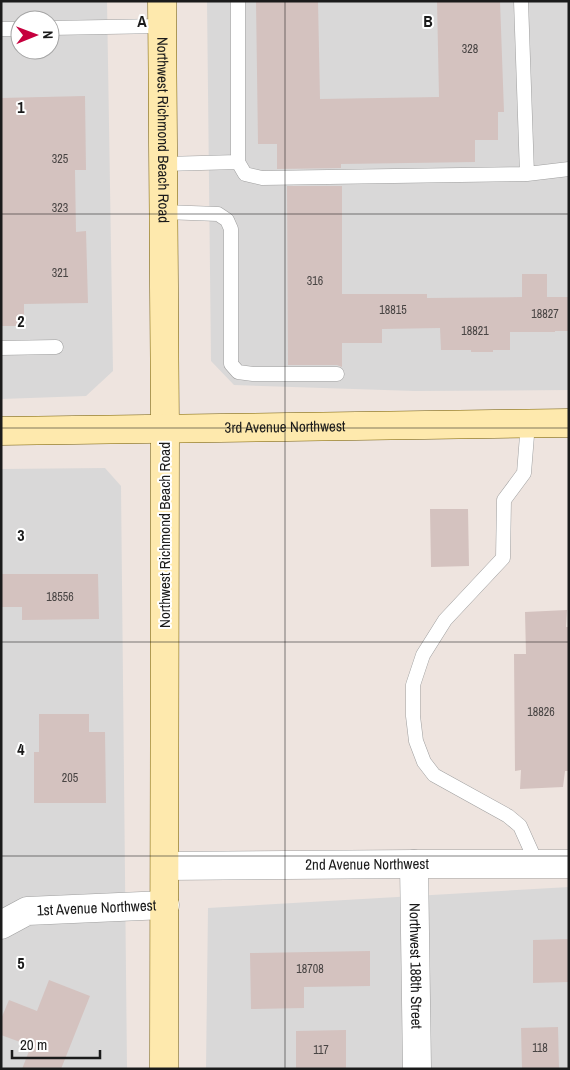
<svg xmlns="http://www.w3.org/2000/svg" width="570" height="1070" font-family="'Archivo Narrow',sans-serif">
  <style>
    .residential { fill: #d9d8d8; fill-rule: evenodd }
    .building { fill: #d4c2bf }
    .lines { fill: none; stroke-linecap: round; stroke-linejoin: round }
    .lane-casing { stroke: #9f9f9f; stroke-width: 15 }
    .street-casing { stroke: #9f9f9f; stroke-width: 29 }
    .secondary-casing { stroke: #745c00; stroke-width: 29 }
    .lane { stroke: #fff; stroke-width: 14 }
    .street { stroke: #fff; stroke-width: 28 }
    .secondary { stroke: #fee9ad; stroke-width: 28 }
    .grid { fill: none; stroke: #1b1b1b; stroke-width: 1; stroke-opacity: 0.55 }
    .labels { text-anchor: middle; stroke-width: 4; stroke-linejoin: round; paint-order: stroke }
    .number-label { font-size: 12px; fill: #494544 }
    .street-label { font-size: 15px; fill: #1b1b1b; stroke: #fff }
    .grid-label { font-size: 16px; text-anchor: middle; font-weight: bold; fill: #1b1b1b; stroke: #fff; stroke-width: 4; stroke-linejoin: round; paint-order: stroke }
  </style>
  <rect width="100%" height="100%" fill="#eee4df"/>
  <path class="residential" d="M1 1H107L113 371 86 396 1 399ZM20 20H50V50H20Z
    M207 1H569V390L415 391 234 385 211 361Z
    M105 468 121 486 127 1069H1V469Z
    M569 887V1069H206L208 908Z"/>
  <path class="building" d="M256 1H318L320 99 439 97 437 1H500L504 112H498V140H475V162L341 164V168L277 169V144H258Z
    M85 96 86 170H75L76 232 86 231 88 303 24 304V326H1V98Z
    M287 186H342V294H427V298L522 297V274H547V297H569V331H555V332H510V350H493V352H471V350H441L440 328 382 329V343H342V367L337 365H288Z
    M430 509H468L469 566 431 567Z
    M1 574H98L99 619 22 620V607H1Z
    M567 610 566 627H569V771H565L563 787 520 789 521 770 515 771 514 654H526L525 612Z
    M39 714H89V732H105L106 803H34V752H39Z
    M569 939V982L533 983V940Z
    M370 951V986L304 987V1008L251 1009 250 953Z
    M49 980 90 996 61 1069H22L31 1046 1 1035V1019L9 1000 37 1011Z
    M558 1027 559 1069H522L521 1028Z
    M346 1030V1069H296V1031Z"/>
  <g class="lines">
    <g class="lane-casing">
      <path id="lane" d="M238 1V162L245 174 262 178 527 174 569 169
        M521 1 527 174
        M50 28 162 26
        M1 29H20
        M164 164 238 162
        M164 212 218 214 227 220 231 229V364L238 372 253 374H337
        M1 348 56 347
        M528 423 524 473 504 500 503 558 445 620 423 655 413 685V716L416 741 424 762 434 775 508 816 520 826 537 864"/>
    </g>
    <g class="street-casing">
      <g id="street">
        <path id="s1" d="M414 864 417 1069"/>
        <path id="s2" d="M165 866 414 864H569"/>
        <path id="s3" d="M1 925 27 911 165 905"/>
      </g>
    </g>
    <g class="secondary-casing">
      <g id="secondary">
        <path id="s4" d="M162 1 165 429 164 1069"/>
        <path id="s5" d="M1 431 569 423"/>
      </g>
    </g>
    <use href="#lane" class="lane"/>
    <use href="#street" class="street"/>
    <use href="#secondary" class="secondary"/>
  </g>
  <path class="grid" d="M285 1V1069M1 214H569M1 428H569M1 642H569M1 856H569"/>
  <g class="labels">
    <g class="number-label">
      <text x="470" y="53">328</text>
      <text x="60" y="163">325</text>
      <text x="60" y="212">323</text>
      <text x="60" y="277">321</text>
      <text x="315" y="285">316</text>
      <text x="393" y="314">18815</text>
      <text x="545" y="318">18827</text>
      <text x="475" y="335">18821</text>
      <text x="60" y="601">18556</text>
      <text x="541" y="716">18826</text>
      <text x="70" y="782">205</text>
      <text x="310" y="973">18708</text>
      <text x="540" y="1052">118</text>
      <text x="321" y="1054">117</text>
    </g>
    <g class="street-label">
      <text dy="5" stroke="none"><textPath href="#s4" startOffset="129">Northwest Richmond Beach Road</textPath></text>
      <text dy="5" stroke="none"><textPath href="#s5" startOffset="284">3rd Avenue Northwest</textPath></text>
      <text transform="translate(165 535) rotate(-90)" y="5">Northwest Richmond Beach Road</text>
      <text dy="5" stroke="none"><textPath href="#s2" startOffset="202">2nd Avenue Northwest</textPath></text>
      <text dy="5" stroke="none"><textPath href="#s3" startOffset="99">1st Avenue Northwest</textPath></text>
      <text dy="5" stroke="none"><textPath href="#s1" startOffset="102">Northwest 188th Street</textPath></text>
    </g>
  </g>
  <g class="grid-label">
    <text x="142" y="27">A</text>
    <text x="428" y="27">B</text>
    <text x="21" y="113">1</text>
    <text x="21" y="327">2</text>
    <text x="21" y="541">3</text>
    <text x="21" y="755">4</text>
    <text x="21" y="969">5</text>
  </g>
  <rect width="570" height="1070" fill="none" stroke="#1b1b1b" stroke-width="5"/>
  <g transform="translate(35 35) rotate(89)"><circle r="24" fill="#ffffff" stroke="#a4a4a4"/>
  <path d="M0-4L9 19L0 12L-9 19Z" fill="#c6003e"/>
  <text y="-8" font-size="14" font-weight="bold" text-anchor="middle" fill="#1b1b1b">N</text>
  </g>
  <path d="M12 1050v8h88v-8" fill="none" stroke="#1b1b1b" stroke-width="2.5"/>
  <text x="20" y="1050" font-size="15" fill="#1b1b1b" stroke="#ffffff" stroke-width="4" paint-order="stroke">20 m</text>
</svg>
